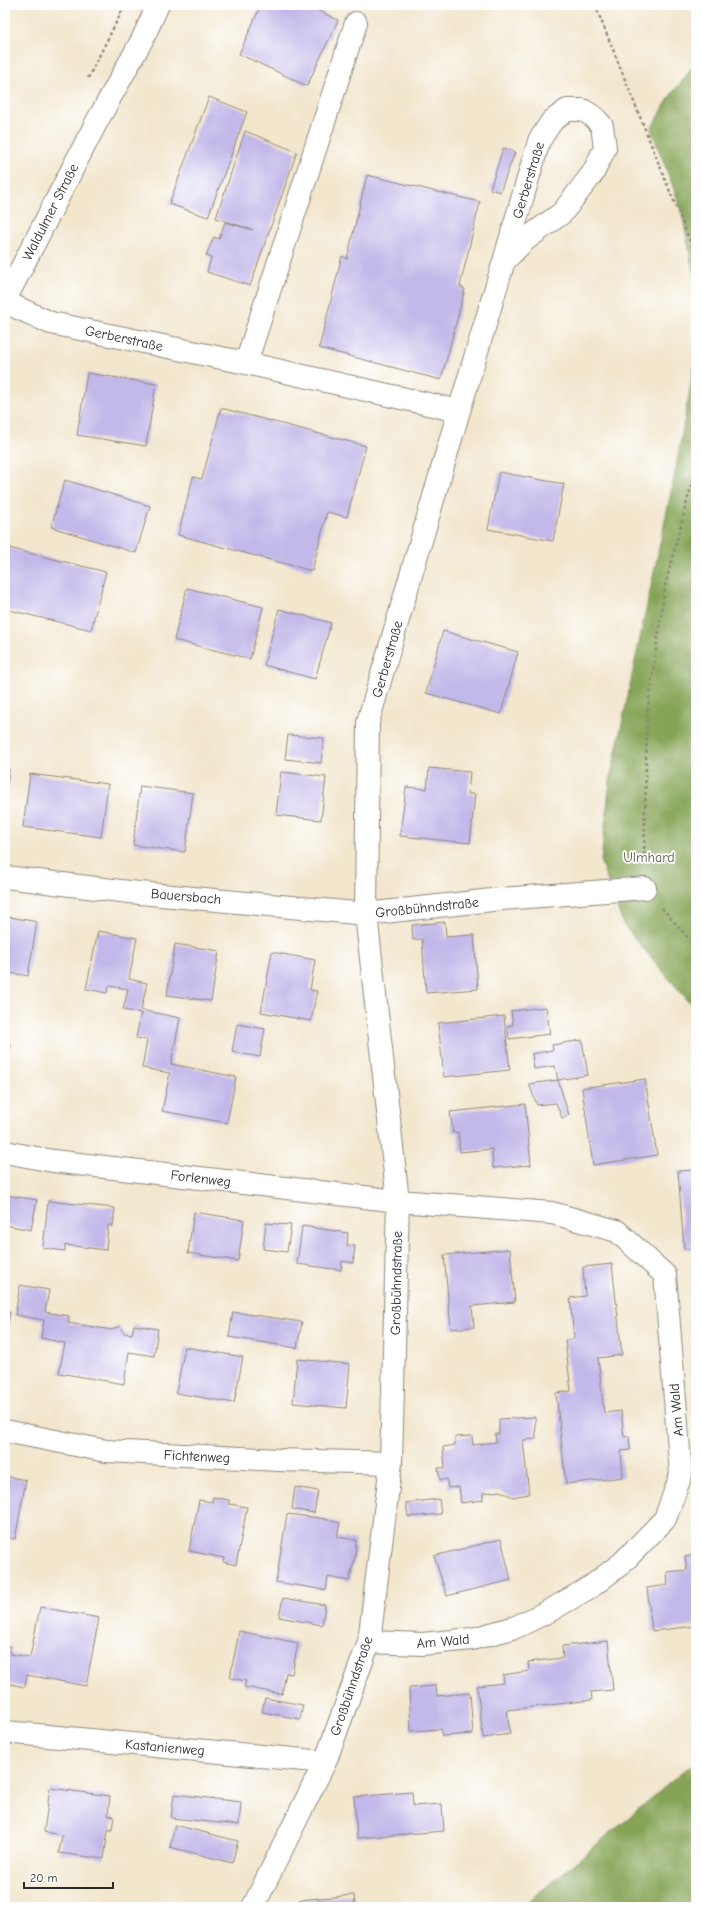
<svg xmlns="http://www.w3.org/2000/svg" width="701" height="1912" font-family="'Comic Neue',sans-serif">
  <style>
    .forest { fill: #86a457; stroke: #586841 }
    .building { fill: #c2b8e9 }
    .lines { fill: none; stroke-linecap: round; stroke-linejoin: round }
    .minor-casing { stroke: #8e887c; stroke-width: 24 }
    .path { stroke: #8e887c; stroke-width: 2.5; stroke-dasharray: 3 3; stroke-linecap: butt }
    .minor { stroke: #fff; stroke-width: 22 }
    .labels { text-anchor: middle; stroke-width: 3.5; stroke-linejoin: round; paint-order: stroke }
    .street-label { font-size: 14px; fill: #2b2b2b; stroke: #fff }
    .park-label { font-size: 14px; fill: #575e3e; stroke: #fff }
  </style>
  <rect width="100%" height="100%" fill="#fff"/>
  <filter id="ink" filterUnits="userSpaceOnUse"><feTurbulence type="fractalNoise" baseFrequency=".025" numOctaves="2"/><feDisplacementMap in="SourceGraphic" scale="8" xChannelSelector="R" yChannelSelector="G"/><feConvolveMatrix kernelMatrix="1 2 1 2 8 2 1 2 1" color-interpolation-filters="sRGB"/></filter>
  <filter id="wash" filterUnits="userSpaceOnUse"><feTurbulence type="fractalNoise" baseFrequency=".012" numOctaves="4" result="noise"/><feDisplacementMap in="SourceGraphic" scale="16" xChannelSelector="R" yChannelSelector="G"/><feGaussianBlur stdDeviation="0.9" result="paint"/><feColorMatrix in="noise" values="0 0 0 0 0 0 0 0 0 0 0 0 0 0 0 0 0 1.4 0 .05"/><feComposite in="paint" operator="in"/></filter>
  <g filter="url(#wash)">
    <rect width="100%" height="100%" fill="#f2e6cd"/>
    <path class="forest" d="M696 63V286L681 208 651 129 671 95Z
      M696 354V1010L624 926 601 863 610 780 675 473Z
      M696 1761V1907H522Z"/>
    <g id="blocks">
      <path class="building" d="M261 5H306L338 20 307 86 239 54Z
        M209 97 247 112 208 217 169 204Z
        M245 131 297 152 250 286 207 272 211 258 206 255 214 237 219 239 225 222 253 230 216 218Z
        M503 148 515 152 500 192 490 189Z
        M367 175 480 202 460 286 465 289 441 380 319 348 342 256 347 259Z
        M87 373 156 384 146 446 77 435Z
        M221 408 366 446 347 517 327 512 312 571 178 535 193 477 202 479Z
        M499 472 564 484 553 541 488 529Z
        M65 480 150 506 136 553 51 527Z
        M5 547 106 572 91 630 5 609Z
        M187 588 263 607 250 659 174 640Z
        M279 609 331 623 315 679 264 665Z
        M443 631 518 652 501 714 426 693Z
        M288 735 324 738 321 763 285 759Z
        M429 768 470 772 468 794H475L470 843 400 836 406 787 427 789Z
        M5 770H9L6 793H5Z
        M281 772 326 777 321 820 276 815Z
        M30 774 108 784 101 837 23 827Z
        M140 786 193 793 185 852 133 845Z
        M5 916 37 922 28 976 5 972Z
        M445 922 446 937 474 935 478 989 426 993 422 939 413 940 412 925Z
        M98 931 137 938 129 979 147 983 141 1010 180 1018 171 1064 236 1077 227 1123 162 1111 170 1073 142 1068 147 1040 136 1038 141 1013 123 1010 128 989 109 986 107 993 86 989Z
        M175 944 219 951 211 1001 167 995Z
        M272 952 315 960 310 990 317 991 311 1021 261 1012Z
        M546 1007 550 1034 509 1039 507 1026 513 1025 511 1011Z
        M504 1016 510 1070 444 1077 438 1023Z
        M237 1024 265 1029 260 1057 232 1052Z
        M582 1040 588 1075 558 1080 555 1066 534 1069 532 1054 553 1050 552 1045Z
        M5 1043 11 1044 6 1072H5Z
        M645 1079 657 1155 593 1165 582 1088Z
        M558 1080 569 1115 562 1118 556 1103 537 1105 529 1084Z
        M525 1104 531 1165 493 1168 492 1149 460 1152 458 1132 453 1133 450 1112Z
        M696 1170V1249H684L678 1171Z
        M6 1195 37 1200 31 1230 5 1225Z
        M48 1201 115 1208 113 1226 108 1225 106 1250 65 1245V1251L43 1248Z
        M194 1212 244 1220 238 1261 188 1253Z
        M266 1223 291 1225 287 1252 263 1249Z
        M302 1226 348 1233 347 1245 355 1246 353 1263 342 1261 341 1270 297 1264Z
        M510 1249 515 1302 472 1306 474 1327 451 1329 444 1255Z
        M612 1264 622 1355 598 1358 604 1413 621 1411 624 1437 629 1436 630 1450 621 1451 623 1477 566 1484 556 1393 571 1391 565 1340 574 1339 570 1298 585 1296 583 1267Z
        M20 1285 49 1290 45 1312 69 1316 68 1323 112 1330 119 1326 124 1333 132 1334 134 1325 158 1329 154 1356 129 1352 124 1384 59 1373 65 1343 41 1338 44 1320 15 1315Z
        M5 1311 10 1312 6 1334H5Z
        M233 1312 302 1322 297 1348 229 1337Z
        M185 1347 243 1357 234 1403 176 1393Z
        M297 1359 350 1364 346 1408 293 1403Z
        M535 1417 536 1439 523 1440 529 1494 513 1497 500 1491 483 1493V1500L461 1503 459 1487 448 1488 447 1479 440 1480 438 1468H445L443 1447 455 1445V1437L472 1436 473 1445 496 1442 495 1434H499V1419Z
        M5 1476 26 1480 15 1539 5 1537Z
        M295 1487 318 1491 314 1513 292 1509Z
        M213 1497 229 1500V1504L247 1507 236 1565 223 1562 224 1558 189 1551 199 1500 212 1502Z
        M439 1499 441 1514 408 1517 406 1503Z
        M287 1514 320 1518 340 1523 337 1537 356 1540 355 1558 349 1581 328 1577 326 1590 276 1582Z
        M501 1539 511 1580 447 1596 434 1556Z
        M696 1555V1626L652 1631 647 1588 668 1585 667 1572 687 1570 685 1557Z
        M283 1598 325 1605 322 1625 279 1617Z
        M40 1607 99 1618 86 1686 27 1675 25 1687 5 1683 7 1675 5 1674V1646L11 1647 10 1654 30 1657Z
        M239 1631 298 1643 292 1674 286 1673 282 1694 244 1687 246 1681 230 1678Z
        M608 1641 613 1690 591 1692 592 1700 507 1710 510 1734 483 1738 477 1686 504 1683 503 1675 529 1671 528 1662 563 1658 562 1646Z
        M436 1686 437 1696 470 1693 473 1734 442 1736 441 1729 411 1731 409 1688Z
        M265 1698 303 1705 300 1719 262 1712Z
        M50 1788 110 1796 108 1815 114 1816 112 1830H108L104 1859 59 1853 62 1835 44 1832Z
        M412 1792 413 1806 442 1804 444 1831 357 1838 354 1797Z
        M174 1794 241 1802 239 1825 171 1818Z
        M175 1825 238 1841 232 1863 170 1847Z
        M354 1895 355 1907H300L299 1900Z"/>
    </g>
  </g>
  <g filter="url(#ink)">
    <use href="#blocks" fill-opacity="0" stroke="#8e887c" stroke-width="1"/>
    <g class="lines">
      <g class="minor-casing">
        <path id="minor" d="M5 300 95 125 142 40 158 5
          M5 302 51 323 246 363 459 411 368 722 366 914 398 1201 391 1463 369 1642 325 1762 253 1907
          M246 363 356 23
          M459 411 504 261 539 141 552 121 567 110H583L594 117 602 126 605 148 593 173 562 213 525 240 504 261
          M5 877 129 892 366 914 501 899 645 888
          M5 1152 53 1161 398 1201 552 1213 617 1231 665 1275 681 1475 665 1519 622 1563 592 1586 551 1610 516 1627 472 1639 422 1644 369 1642
          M5 1431 106 1451 279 1460 391 1463
          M5 1732 325 1762"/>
      </g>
      <path class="path" d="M595 5 696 256
        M88 78 125 5
        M644 861 647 715 665 586 696 467
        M662 908 696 947"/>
      <use href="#minor" class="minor"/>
    </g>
  </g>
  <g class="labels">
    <g class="street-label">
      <text transform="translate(528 180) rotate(-73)" y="5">Gerberstraße</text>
      <text transform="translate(50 212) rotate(-63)" y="5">Waldulmer Straße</text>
      <text transform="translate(124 338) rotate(12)" y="5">Gerberstraße</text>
      <text transform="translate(387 659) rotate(-74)" y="5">Gerberstraße</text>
      <text transform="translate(186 896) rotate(5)" y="5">Bauersbach</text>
      <text transform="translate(427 907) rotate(-6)" y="5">Großbühndstraße</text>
      <text transform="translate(201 1178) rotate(7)" y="5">Forlenweg</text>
      <text transform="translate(396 1283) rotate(-89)" y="5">Großbühndstraße</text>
      <text transform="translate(676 1410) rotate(-95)" y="5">Am Wald</text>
      <text transform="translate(197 1456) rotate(3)" y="5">Fichtenweg</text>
      <text transform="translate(443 1641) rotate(-5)" y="5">Am Wald</text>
      <text transform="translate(351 1686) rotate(-71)" y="5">Großbühndstraße</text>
      <text transform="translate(165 1747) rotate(5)" y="5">Kastanienweg</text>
    </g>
    <g class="park-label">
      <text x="649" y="862">Ulmhard</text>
    </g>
  </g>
  <rect width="701" height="1912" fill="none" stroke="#fff" stroke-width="20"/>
  <path d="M24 1882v6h89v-6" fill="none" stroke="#2b2b2b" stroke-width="2"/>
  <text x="30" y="1882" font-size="12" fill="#2b2b2b" stroke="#ffffff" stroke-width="3" paint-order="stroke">20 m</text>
</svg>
